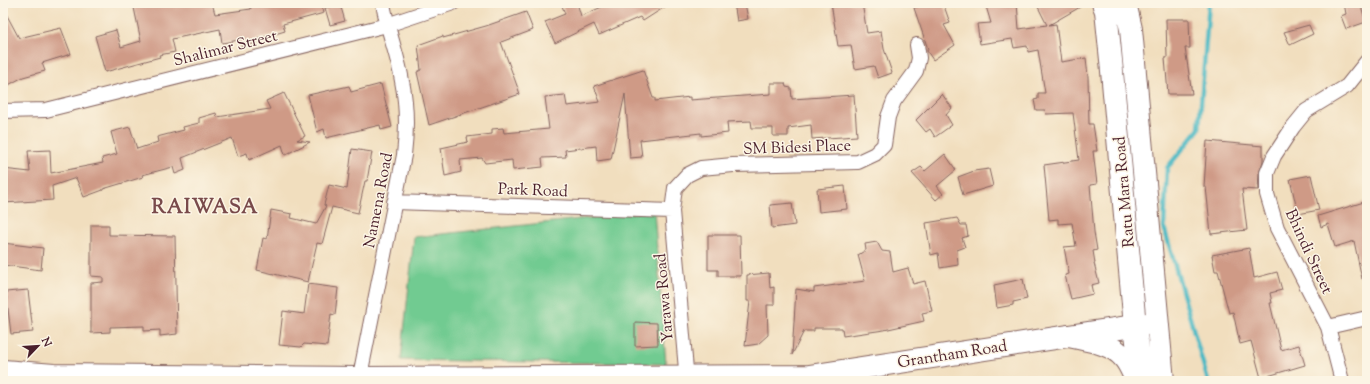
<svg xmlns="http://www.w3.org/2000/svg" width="1370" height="384" font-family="'Sorts Mill Goudy',serif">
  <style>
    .green { fill: #71cb91; stroke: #5e755e }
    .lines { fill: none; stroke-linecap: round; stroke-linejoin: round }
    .stream { stroke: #4bb9c4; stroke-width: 4.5 }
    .building { fill: #cf9a86 }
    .street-casing { stroke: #84625e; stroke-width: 16 }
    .primary-casing { stroke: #84625e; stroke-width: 24 }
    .highway-casing { stroke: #84625e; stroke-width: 24 }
    .street { stroke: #fff; stroke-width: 14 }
    .primary { stroke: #fff; stroke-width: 22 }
    .highway { stroke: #fff; stroke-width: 22 }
    .labels { text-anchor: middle; stroke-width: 3; stroke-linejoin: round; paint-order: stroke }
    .street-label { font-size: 16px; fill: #4a1f2b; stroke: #fcf5e5 }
    .district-label { font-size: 20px; font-weight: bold; letter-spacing: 1px; fill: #794a4b; stroke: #fcf5e5 }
  </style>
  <rect width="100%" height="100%" fill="#fcf5e5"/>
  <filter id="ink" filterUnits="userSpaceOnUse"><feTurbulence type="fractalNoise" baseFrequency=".025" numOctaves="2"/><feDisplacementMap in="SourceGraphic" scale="8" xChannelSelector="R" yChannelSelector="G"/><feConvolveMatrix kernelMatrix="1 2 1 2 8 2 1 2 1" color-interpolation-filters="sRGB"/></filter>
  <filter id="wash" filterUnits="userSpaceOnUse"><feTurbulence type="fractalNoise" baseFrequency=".012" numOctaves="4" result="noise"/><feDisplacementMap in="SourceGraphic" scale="16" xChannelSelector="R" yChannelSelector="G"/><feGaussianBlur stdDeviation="0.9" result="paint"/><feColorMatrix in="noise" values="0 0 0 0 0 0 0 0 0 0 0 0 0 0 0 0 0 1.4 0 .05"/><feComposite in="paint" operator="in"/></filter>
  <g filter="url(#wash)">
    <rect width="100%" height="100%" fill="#f1debe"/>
    <path class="green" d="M654 211 666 364 401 360 414 237Z"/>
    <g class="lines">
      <path class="stream" d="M1208 381 1164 227 1167 168 1199 129 1209 3"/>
    </g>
    <g id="blocks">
      <path class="building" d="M133 3H212L215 14 251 9 249 3H321L324 13 283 24 285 31 255 40 256 43 242 47 239 40 222 43 220 29 172 39 175 52 159 55 160 57 105 72 95 36 116 30 121 47 141 41Z
        M561 3H577L581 16 611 3H671L643 21 640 17 599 35 594 24 555 43 545 22 565 14Z
        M734 3H745L748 19 737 21Z
        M831 3H862L867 33 881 31 884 49 892 73 878 78 874 66 855 69 851 45 838 46Z
        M927 3H943L950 23 944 25 955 45 933 60 927 51 928 49 914 8Z
        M985 3H1017L1019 29 1047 25 1036 3H1087L1049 25 1056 24 1061 62 1086 58 1088 77 1089 124H1093L1097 151H1093L1097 184 1090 185 1094 232 1097 250 1093 251 1095 263H1094L1099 283 1091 285 1093 294 1071 299 1065 275 1069 274 1064 247 1076 246 1072 223 1058 224V219L1049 220 1044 165 1079 160 1073 113 1046 114 1045 110H1036L1034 100 1038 99V93H1045L1038 50 1028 52 1027 46 1014 48 1012 39 980 44 977 24 991 23Z
        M1344 3H1360L1366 22 1346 29 1341 16 1346 14Z
        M340 4 345 21 330 25 325 8Z
        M3 8 19 38 61 28 71 54 42 63 45 71 23 77 3 88Z
        M526 12 533 30 501 42 520 94 429 125 417 72 421 70 418 45 443 36V38L486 26Z
        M1166 19H1189L1190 48H1185L1192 94H1168L1165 58H1167Z
        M1309 25 1313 34 1290 45 1284 32Z
        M643 70 653 98H655V101L690 97V100L771 94V83H785L786 87 791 88 792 99 854 95 857 136 812 139 811 125 788 128V136H773V128H752L751 121 727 122 728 133 701 136V133L640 140 642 157 630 158 625 94 611 159 597 161 596 146 565 150 566 157 542 158 543 167 513 170 512 160 485 163 482 158 460 160 461 172 445 176 441 148 468 142 467 137 492 134V129L503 128 504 133 549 129 545 97 565 95 567 106 600 102 594 86Z
        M381 84 392 127 381 130 380 125 326 138 324 129 317 132 308 95 349 86 351 92Z
        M284 93 305 136 297 140 310 142 285 155 282 145 249 160 247 153 238 156 232 138 182 158 185 170 175 174 173 167 142 175 143 177 103 189V190L84 197 76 178 52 186 53 200 3 203V169L30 172 28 151 50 150 51 173 103 163 102 158 117 154 111 132 130 127 137 149 158 142 157 137 184 130 183 127 199 123V118L216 113 217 117 270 109 266 101Z
        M942 94 952 108 946 115 952 125 935 137 930 129 926 132 916 120Z
        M1207 141 1263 146V161L1259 173 1258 190 1242 189 1247 230 1211 234 1206 187H1204Z
        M352 149 372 152 367 181H365L358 213 332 207 322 244 317 243 308 282 257 270 263 238 267 239 271 210 292 214 291 218 316 224 326 206 324 205 329 185 347 189Z
        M945 154 956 170 937 186 943 194 936 200 912 173 921 167 925 171Z
        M989 169 993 186 963 195 958 177 974 171Z
        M1311 175 1319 210 1298 214 1290 179Z
        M845 186 847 209 819 212 817 189Z
        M1364 202 1367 210V278L1362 279 1354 241 1335 247 1328 224 1321 227 1318 216Z
        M792 203 795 225 772 228 770 205Z
        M957 218 961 225H966L968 236 962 238 965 247 957 250 958 265 940 268 938 253 931 255 926 223Z
        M91 225H109V235L175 236 177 334 160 336V330L144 331V326L110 327V332L91 333V283L103 282V277L91 276Z
        M708 235H740L741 276H718V270H708Z
        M877 242 882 251 890 252 893 272 908 268 913 284 925 281 932 311 922 313 924 321 884 330 843 336 842 328H814V331H804L792 355 796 289 814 292V288L865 281 858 255 866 250 865 244Z
        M3 243 43 248 41 270 3 265Z
        M1249 248 1254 278 1277 272 1282 290 1270 293 1272 303H1270L1281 350 1299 345 1305 365 1261 378 1251 341 1240 344 1233 312 1229 313 1218 271H1215L1212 255Z
        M769 273 770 288 774 287V305H767L768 335 758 344 745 346 750 301H747V275Z
        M1023 279 1027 299 1013 302V305L997 308 994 285Z
        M308 284 338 288 335 315 331 314 327 346 304 344 301 347 279 345 283 311 304 314Z
        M28 290 33 332 11 334 6 292Z
        M635 322 657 323 658 345 635 346Z"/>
    </g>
  </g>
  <g filter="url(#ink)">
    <use href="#blocks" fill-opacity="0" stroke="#84625e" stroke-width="1"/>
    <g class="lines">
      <g class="street-casing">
        <path id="street" d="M3 111 46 110 387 25 453 3
          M394 202 672 211
          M1328 327 1367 318
          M359 381 404 155C407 130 407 106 402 81 398 55 387 30 383 3
          M687 381 672 211 675 188 687 175 701 168 733 165 858 162 875 154 884 145 888 117 894 101 916 71 919 58 917 45
          M1342 381 1328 327 1277 228 1267 194V173L1274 156 1293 127 1306 111 1347 86 1367 61"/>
      </g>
      <g class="primary-casing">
        <path id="primary" d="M3 371 54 375 359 378 809 376 1153 323"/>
      </g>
      <g class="highway-casing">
        <path id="highway" d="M1103 3 1106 11 1111 60 1135 326 1142 381
          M1125 3 1131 29 1163 381
          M1069 336C1087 340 1113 343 1125 359 1130 365 1133 374 1137 381"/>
      </g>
      <use href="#street" class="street"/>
      <use href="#primary" class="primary"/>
      <use href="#highway" class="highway"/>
    </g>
  </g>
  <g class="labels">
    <g class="street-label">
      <text transform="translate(225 47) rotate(-14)" y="6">Shalimar Street</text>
      <text transform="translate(797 146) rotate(-2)" y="6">SM Bidesi Place</text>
      <text transform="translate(533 189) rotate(2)" y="6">Park Road</text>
      <text transform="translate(1123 192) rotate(-95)" y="6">Ratu Mara Road</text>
      <text transform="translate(377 200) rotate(-79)" y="6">Namena Road</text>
      <text transform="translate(1310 251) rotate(65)" y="6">Bhindi Street</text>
      <text transform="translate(663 298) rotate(-95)" y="6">Yarawa Road</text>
      <text transform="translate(952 353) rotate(-9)" y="6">Grantham Road</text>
    </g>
    <g class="district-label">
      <text x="205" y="213">RAIWASA</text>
    </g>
  </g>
  <rect width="1370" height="384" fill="none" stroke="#fcf5e5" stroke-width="16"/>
  <g transform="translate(38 346) rotate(65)" stroke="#fcf5e5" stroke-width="3" paint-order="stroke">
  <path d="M0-3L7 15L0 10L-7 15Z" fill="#4a1f2b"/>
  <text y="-6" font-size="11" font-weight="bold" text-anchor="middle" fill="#4a1f2b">N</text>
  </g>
</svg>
